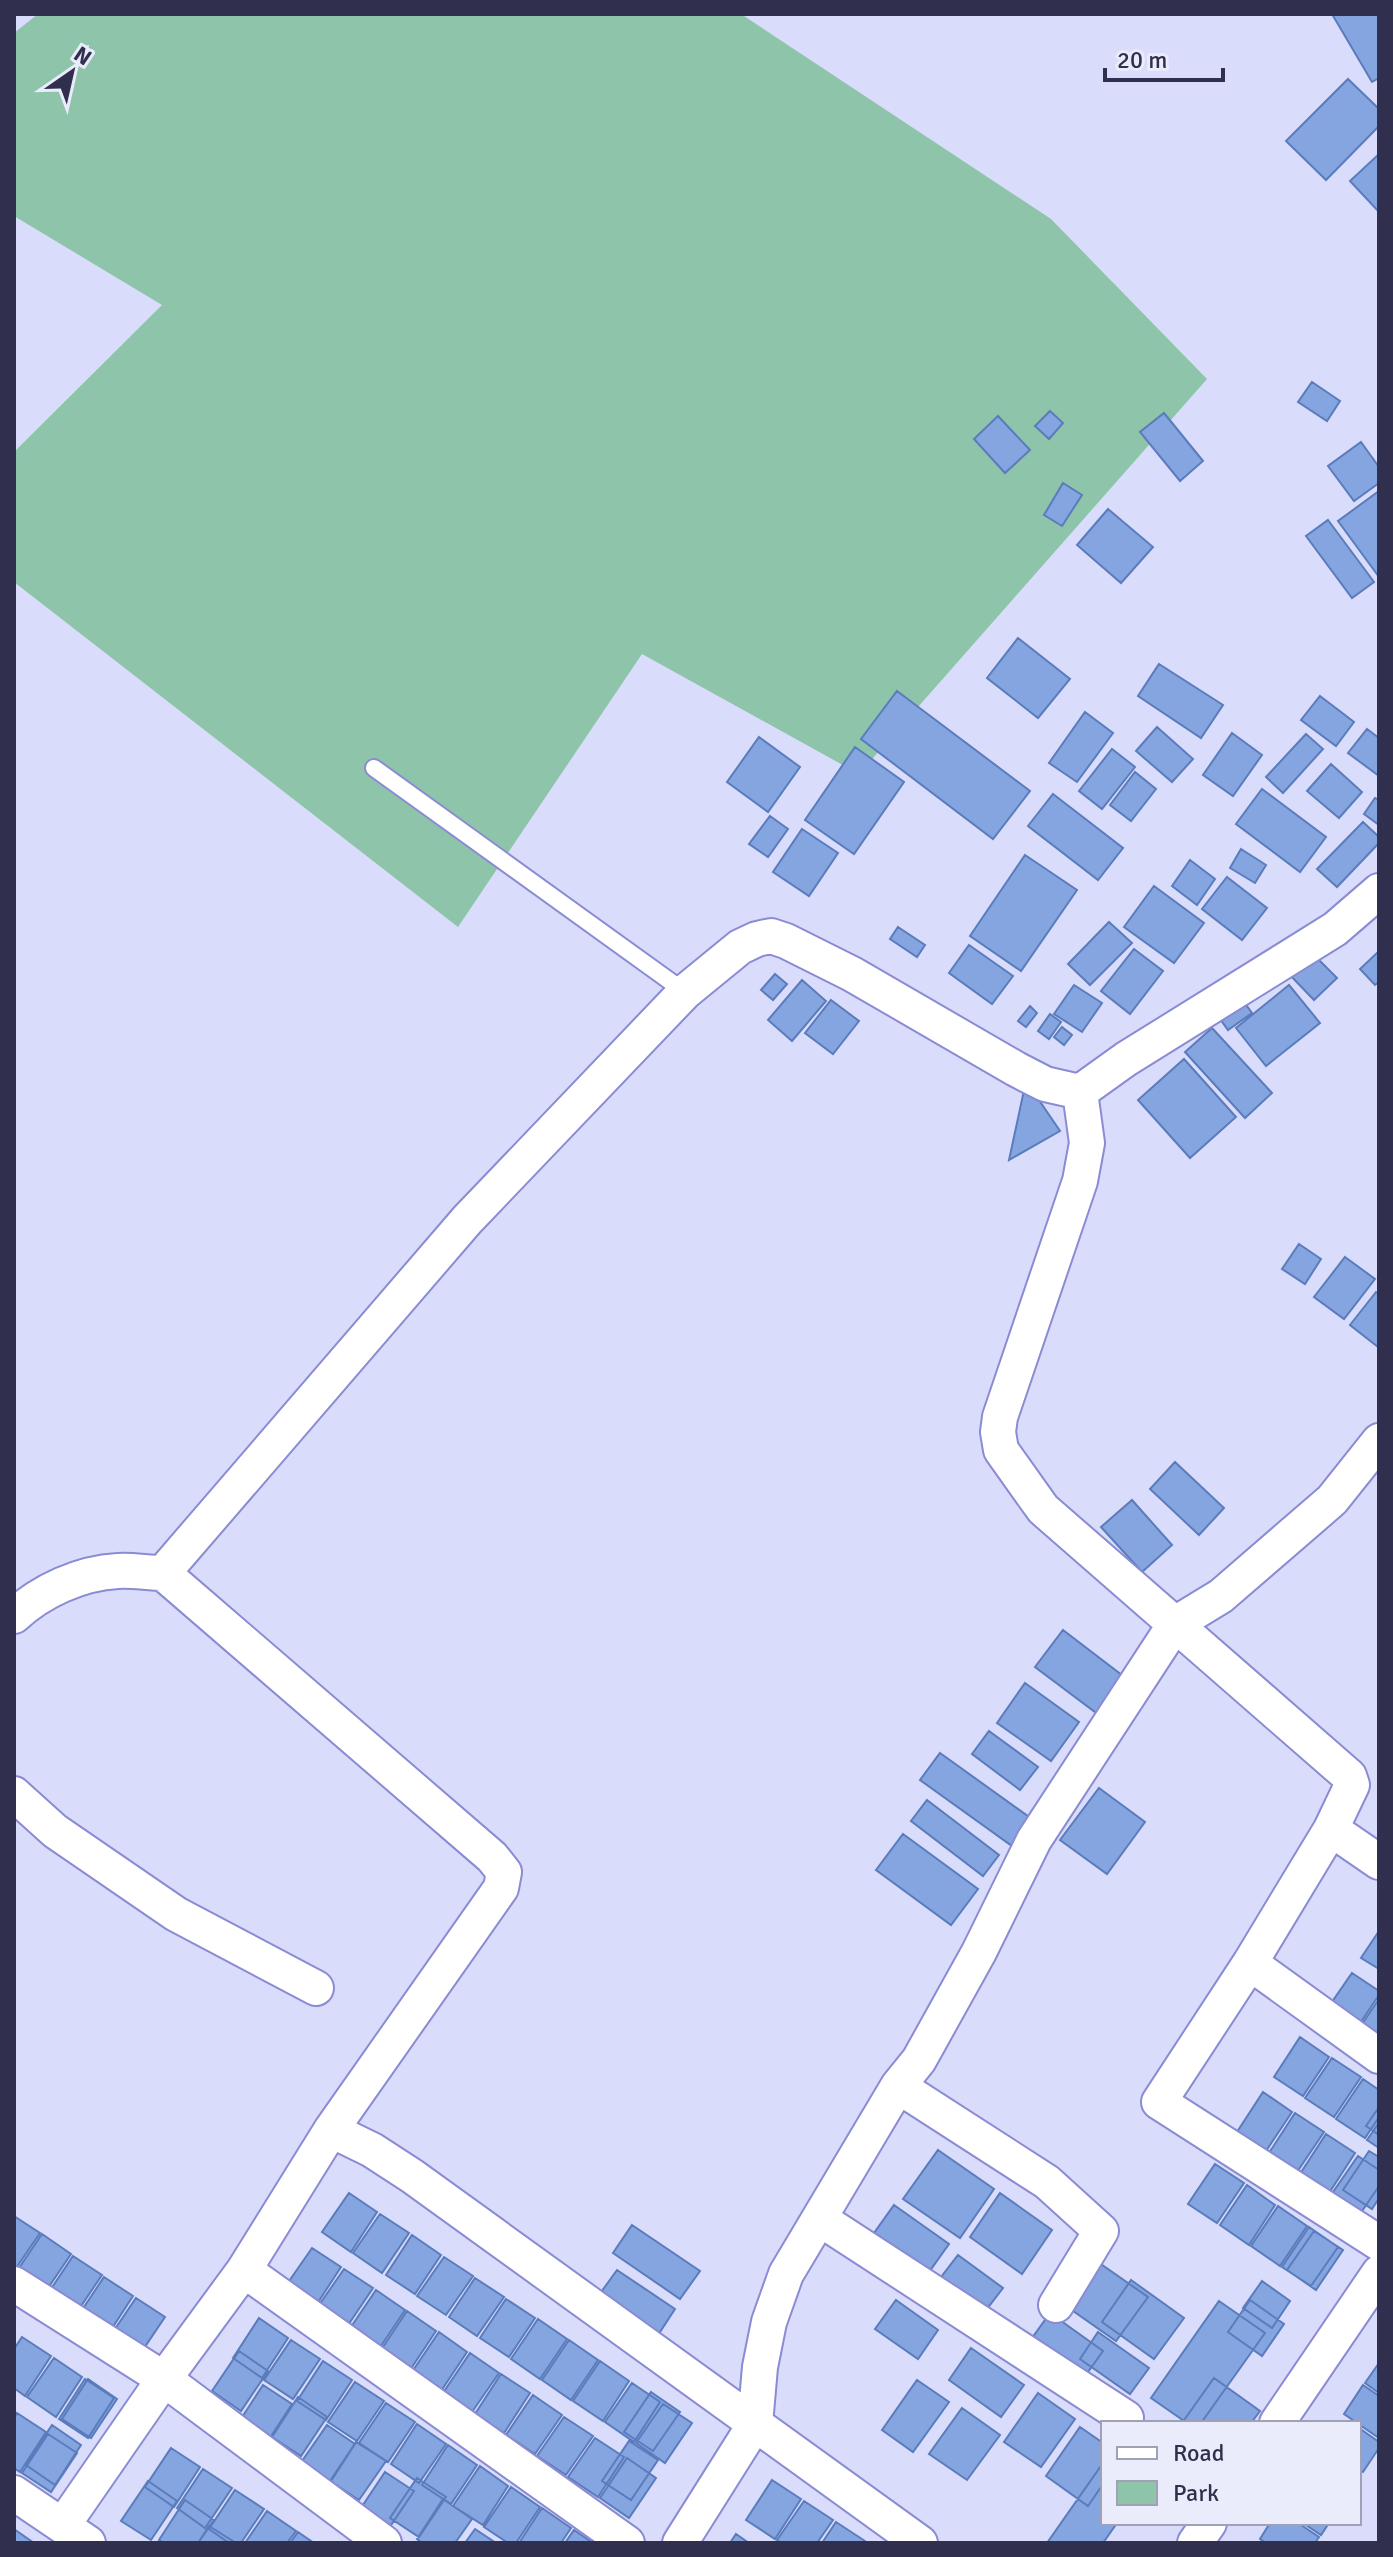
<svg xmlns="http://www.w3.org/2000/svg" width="1393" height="2557" font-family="Signika,sans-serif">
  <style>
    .green { fill: #8ec4a9 }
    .building { fill: #85a5e1; stroke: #5b7cbc; stroke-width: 2 }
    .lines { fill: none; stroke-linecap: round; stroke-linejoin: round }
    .service-casing { stroke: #8a8bd3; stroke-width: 20 }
    .minor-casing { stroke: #8a8bd3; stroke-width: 38 }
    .service { stroke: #fff; stroke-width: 16 }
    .minor { stroke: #fff; stroke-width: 34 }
  </style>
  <rect width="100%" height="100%" fill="#dadcfb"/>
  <path class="green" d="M38 14H741L1051 219 1207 379 859 774 642 654 458 927 14 582V452L162 305 14 216V33Z"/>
  <path class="building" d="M1332 14H1379V78L1372 82Z
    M1348 79 1379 109V126L1326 180 1286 141Z
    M1379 154V212L1350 181Z
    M1312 382 1340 401 1327 421 1298 402Z
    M1050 411 1063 423 1049 439 1035 426Z
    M1164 413 1203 461 1180 481 1140 432Z
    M998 416 1030 450 1005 473 974 439Z
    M1361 442 1379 467V483L1354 501 1328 466Z
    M1063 483 1082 495 1062 526 1044 515Z
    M1379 491V577L1338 521Z
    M1108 509 1153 547 1121 583 1077 545Z
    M1328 520 1374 582 1352 598 1306 536Z
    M1018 638 1070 679 1038 718 987 678Z
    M1159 664 1223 705 1201 738 1138 696Z
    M897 691 1030 791 993 839 861 739Z
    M1320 696 1354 722 1336 746 1301 720Z
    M1085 712 1113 733 1077 782 1049 763Z
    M1157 727 1193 759 1172 782 1136 751Z
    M1367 729 1379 738V776L1348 753Z
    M1232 733 1262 755 1233 796 1203 775Z
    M1306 734 1323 749 1283 793 1266 777Z
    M759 737 800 767 768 812 727 782Z
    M855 747 904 782 854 854 805 820Z
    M1112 749 1135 767 1102 809 1079 791Z
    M1331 764 1362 792 1339 818 1307 791Z
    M1135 772 1156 789 1131 821 1110 805Z
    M1262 789 1326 837 1300 872 1236 824Z
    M1053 794 1123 848 1098 880 1028 826Z
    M1375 798 1379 800V825L1364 814Z
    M770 816 788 829 768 857 749 844Z
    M1363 822 1379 837V843L1337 887 1317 869Z
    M802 829 838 853 809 896 773 872Z
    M1241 849 1266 865 1255 883 1230 868Z
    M1025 855 1077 890 1021 971 970 936Z
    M1190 860 1215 879 1197 905 1172 886Z
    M1227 877 1267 908 1242 940 1202 909Z
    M1154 886 1204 923 1174 963 1124 927Z
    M1109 922 1132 943 1090 985 1068 964Z
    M898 927 925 945 917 957 890 939Z
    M969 945 1013 976 992 1004 949 973Z
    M1134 949 1163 971 1130 1014 1101 991Z
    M1310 951 1337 978 1314 1000 1288 973Z
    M1379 951V982L1375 985 1360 969Z
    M775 974 787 984 773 1000 761 990Z
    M802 980 826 1001 792 1041 768 1020Z
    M1074 985 1102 1003 1082 1032 1054 1014Z
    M1289 985 1320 1023 1266 1066 1236 1028Z
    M1239 995 1252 1013 1228 1030 1215 1012Z
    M831 1000 859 1021 833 1054 805 1033Z
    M1030 1006 1037 1013 1026 1027 1018 1021Z
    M1050 1014 1061 1022 1049 1039 1038 1031Z
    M1062 1027 1072 1035 1064 1045 1054 1037Z
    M1212 1028 1272 1093 1245 1118 1185 1052Z
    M1184 1059 1236 1117 1190 1158 1138 1100Z
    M1026 1081 1060 1131 1009 1160Z
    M1299 1244 1321 1259 1305 1284 1282 1269Z
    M1345 1257 1375 1279 1344 1319 1314 1297Z
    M1376 1292 1379 1294 1378 1347 1350 1325Z
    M1175 1462 1224 1508 1199 1535 1150 1489Z
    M1132 1500 1172 1545 1142 1572 1101 1527Z
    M1063 1630 1127 1679 1099 1715 1035 1667Z
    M1025 1683 1079 1722 1051 1761 997 1723Z
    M989 1731 1038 1767 1020 1790 972 1754Z
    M940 1753 1032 1819 1012 1846 920 1780Z
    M1099 1788 1145 1822 1107 1874 1060 1840Z
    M927 1800 999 1855 983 1876 911 1821Z
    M903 1834 978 1889 951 1925 876 1870Z
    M1379 1931V1969L1361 1958Z
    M1352 1973 1379 1991V1995L1354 2032 1325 2012Z
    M1379 1999V2049L1356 2033Z
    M1300 2037 1329 2057 1303 2096 1274 2077Z
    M1332 2058 1361 2077 1334 2117 1305 2098Z
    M1363 2079 1379 2090V2117L1365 2138 1336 2119Z
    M1263 2092 1292 2112 1266 2151 1237 2132Z
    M1379 2107V2135L1366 2126Z
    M1295 2113 1324 2132 1297 2172 1269 2153Z
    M1379 2123V2148L1367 2140Z
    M1326 2134 1355 2153 1329 2193 1300 2174Z
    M938 2150 994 2189 960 2238 903 2199Z
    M1369 2151 1379 2157V2198L1372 2209 1343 2190Z
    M1358 2156 1379 2170V2186L1360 2214 1331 2195Z
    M1215 2164 1244 2183 1217 2223 1188 2204Z
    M1247 2185 1275 2205 1249 2245 1220 2225Z
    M349 2193 377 2212 351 2252 322 2232Z
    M1000 2193 1052 2230 1022 2274 970 2237Z
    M894 2205 949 2244 929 2272 874 2233Z
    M1278 2206 1307 2226 1280 2266 1251 2246Z
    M380 2214 409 2233 382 2273 353 2253Z
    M14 2216 40 2233 14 2271Z
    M632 2225 700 2271 680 2299 613 2253Z
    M1309 2227 1338 2247 1311 2286 1282 2267Z
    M1314 2231 1343 2250 1316 2290 1287 2270Z
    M42 2234 71 2254 44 2294 15 2274Z
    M412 2235 441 2255 415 2294 386 2275Z
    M312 2248 341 2267 315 2307 285 2287Z
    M958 2255 1003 2288 983 2314 938 2281Z
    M73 2256 102 2275 75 2315 47 2295Z
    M444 2257 473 2276 446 2315 417 2296Z
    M1098 2262 1148 2297 1116 2341 1066 2306Z
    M344 2269 373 2288 346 2328 317 2308Z
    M617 2270 675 2309 658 2335 599 2295Z
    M104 2277 133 2296 107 2336 78 2316Z
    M475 2278 504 2297 477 2336 449 2317Z
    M1131 2280 1184 2318 1154 2359 1102 2322Z
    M1262 2281 1290 2301 1272 2328 1243 2308Z
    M376 2290 405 2310 379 2349 349 2330Z
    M136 2298 165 2317 138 2357 109 2338Z
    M506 2299 535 2318 509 2357 480 2338Z
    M896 2300 938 2330 918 2359 875 2329Z
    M1250 2300 1284 2324 1262 2356 1228 2332Z
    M1219 2301 1265 2333 1201 2423H1187L1151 2398Z
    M407 2311 436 2331 410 2370 381 2350Z
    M1050 2313 1103 2351 1080 2383 1027 2345Z
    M259 2318 288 2338 262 2378 233 2358Z
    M538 2319 567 2339 540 2379 511 2359Z
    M439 2332 467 2352 441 2391 412 2372Z
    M1098 2332 1149 2368 1130 2394 1080 2359Z
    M22 2337 51 2356 25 2396 14 2388V2349Z
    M291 2340 320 2359 293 2399 264 2380Z
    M569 2340 598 2360 571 2400 542 2380Z
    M971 2348 1024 2385 1001 2417 949 2380Z
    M239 2351 268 2371 241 2411 212 2391Z
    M470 2353 499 2373 472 2412 443 2393Z
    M54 2358 82 2377 56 2417 27 2397Z
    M323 2361 352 2380 326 2420 297 2401Z
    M600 2361 629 2381 603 2421 573 2401Z
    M1379 2363V2393L1365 2383Z
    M501 2374 530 2393 504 2433 475 2414Z
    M1214 2378 1260 2411 1251 2423H1182Z
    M85 2379 114 2398 88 2438 59 2419Z
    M88 2379 117 2399 91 2438 62 2419Z
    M917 2380 949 2402 913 2452 882 2430Z
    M355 2382 384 2401 357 2441 328 2422Z
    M632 2383 660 2402 634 2442 605 2422Z
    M263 2385 292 2404 266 2444 237 2425Z
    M1363 2385 1379 2396V2438L1344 2414Z
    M651 2392 680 2412 653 2451 624 2432Z
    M1038 2393 1075 2419 1041 2467 1004 2442Z
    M533 2395 562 2415 535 2454 506 2435Z
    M298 2397 327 2417 301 2456 272 2437Z
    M386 2403 415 2422 388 2462 359 2443Z
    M663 2404 692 2423 665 2463 636 2443Z
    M962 2408 1000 2435 967 2480 929 2454Z
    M17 2413 46 2432 20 2472 14 2468V2418Z
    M564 2417 593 2436 566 2475 537 2456Z
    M417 2424 446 2444 419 2483 391 2464Z
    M52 2425 81 2445 55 2485 26 2465Z
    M327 2425 355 2444 329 2484 300 2464Z
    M1080 2427 1103 2443V2484L1088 2506 1046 2476Z
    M1359 2428 1379 2442V2448L1363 2472 1359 2470Z
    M48 2434 77 2453 51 2492 22 2473Z
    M595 2438 624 2457 598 2497 568 2477Z
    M629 2441 658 2460 631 2500 602 2481Z
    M356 2442 386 2461 359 2500 330 2481Z
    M448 2445 477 2465 451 2504 422 2485Z
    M171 2448 200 2467 174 2507 145 2487Z
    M627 2458 656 2478 629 2518 600 2498Z
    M1103 2463V2523H1117L1103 2543H1047Z
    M480 2466 508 2486 483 2525 453 2506Z
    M203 2469 232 2488 205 2528 177 2508Z
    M385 2472 414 2491 387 2531 359 2511Z
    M417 2478 446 2497 419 2537 390 2518Z
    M772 2480 801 2499 775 2539 746 2520Z
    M148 2481 177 2501 151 2540 121 2521Z
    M511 2487 540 2507 516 2543H508L484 2527Z
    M235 2490 264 2509 241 2543H229L209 2529Z
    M443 2499 472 2519 455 2543H422L417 2539Z
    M185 2500 214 2520 198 2543H163L159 2540Z
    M804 2501 833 2520 817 2543H781L777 2540Z
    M542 2508 571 2528 561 2543H519Z
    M267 2511 296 2531 287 2543H245Z
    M836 2522 865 2541 864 2543H822Z
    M1270 2523H1298L1319 2537 1315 2543H1266L1260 2539Z
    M1303 2523H1329L1321 2535Z
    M209 2526 236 2543H198Z
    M14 2529 34 2543H14Z
    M475 2529 496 2543H465Z
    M574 2530 593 2543H565Z
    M298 2532 314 2543H290Z
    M736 2534 749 2543H730Z"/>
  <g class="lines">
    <g class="service-casing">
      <path id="service" d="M374 768 685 992"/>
    </g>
    <g class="minor-casing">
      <path id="minor" d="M1080 1092 1087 1143 1080 1181 1000 1417 998 1432 1001 1450 1043 1509 1349 1776 1352 1785 1331 1829 1250 1963 1159 2102 1379 2243
        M163 1573 467 1220 685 992 740 947 757 939 771 936 786 941 852 974 1016 1069 1045 1084 1080 1092 1126 1059 1335 929 1379 891
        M14 1616C41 1591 80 1573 118 1571 133 1570 148 1573 163 1573L492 1857 504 1872 501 1888 331 2130 372 2150 412 2176 920 2543
        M14 1794 55 1831 176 1914 316 1988
        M1331 1829 1379 1862
        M1250 1963 1379 2056
        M898 2086 1047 2182 1101 2231 1056 2305
        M820 2219 1126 2418
        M244 2270 331 2130
        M14 2284 164 2379 384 2543
        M1277 2423 1379 2273
        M14 2493 88 2543
        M63 2525 164 2379 244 2270 627 2543
        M680 2543 755 2424 760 2367 769 2322 786 2274 898 2086 919 2060 979 1952 1034 1840 1175 1624 1221 1596 1332 1500 1379 1441
        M1195 2543 1209 2523"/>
    </g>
    <use href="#service" class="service"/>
    <use href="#minor" class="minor"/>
  </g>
  <rect width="1393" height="2557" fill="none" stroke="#30304e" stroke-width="32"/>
  <rect x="1101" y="2421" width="260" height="104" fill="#eaebfb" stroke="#a0a0b6" stroke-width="2"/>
  <rect x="1117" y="2447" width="40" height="12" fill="#ffffff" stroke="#a0a0b6" stroke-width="2"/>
  <text x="1173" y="2461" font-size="24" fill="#30304e">Road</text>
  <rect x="1117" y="2481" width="40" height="24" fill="#8ec4a9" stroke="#a0a0b6" stroke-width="2"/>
  <text x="1173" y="2501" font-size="24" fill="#30304e">Park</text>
  <g transform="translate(72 72) rotate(34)" stroke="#eaebfb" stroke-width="6" paint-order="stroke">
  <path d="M0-6L14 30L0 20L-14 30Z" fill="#30304e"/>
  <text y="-12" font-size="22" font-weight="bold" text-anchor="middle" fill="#30304e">N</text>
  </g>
  <path d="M1105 68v12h118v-12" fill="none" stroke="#30304e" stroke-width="4"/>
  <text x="1117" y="68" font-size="24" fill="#30304e" stroke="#eaebfb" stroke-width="6" paint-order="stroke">20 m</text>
</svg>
